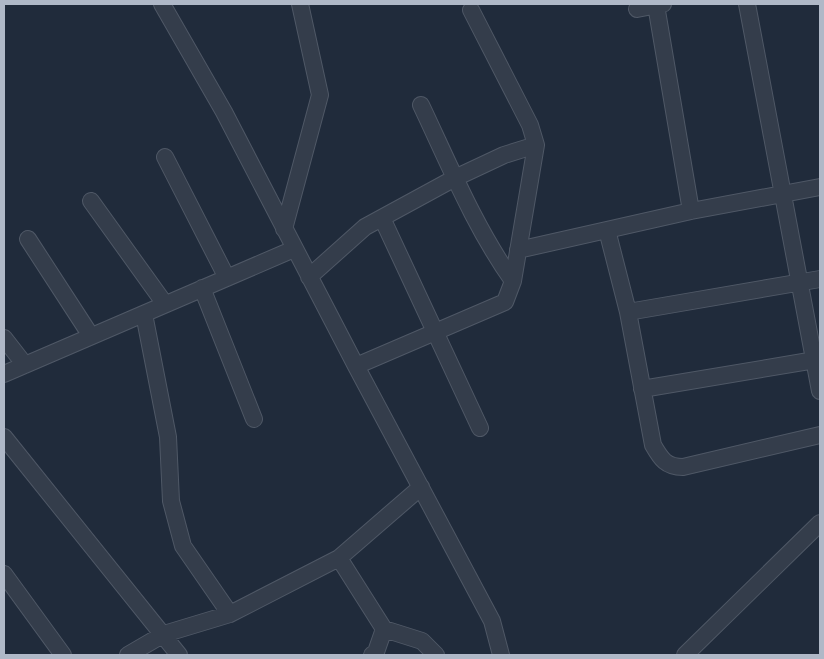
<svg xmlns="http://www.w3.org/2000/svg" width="824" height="659" font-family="Ubuntu,sans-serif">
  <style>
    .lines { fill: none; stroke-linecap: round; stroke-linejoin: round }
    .minor-casing { stroke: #4f5866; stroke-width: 18 }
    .minor { stroke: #343d4b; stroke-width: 16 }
  </style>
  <rect width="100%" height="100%" fill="#202b3b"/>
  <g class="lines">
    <g class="minor-casing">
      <path id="minor" d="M162 4 224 112 356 366 492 621 501 655
        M747 4 820 391
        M656 5 691 211
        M637 9 663 4
        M165 157 227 278
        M91 201 165 304
        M382 218 480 428
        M284 229 320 95 300 4
        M607 230 628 312 653 445C661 459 666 467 683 467L820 435
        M28 239 91 336
        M518 250 691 211 820 187
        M309 277 365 227 455 178 504 155 536 145 530 125 471 10
        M513 281 536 145
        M202 288 254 419
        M628 312 820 279
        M144 314 168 437 171 501 183 546 230 614
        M4 338 25 365
        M356 366 505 302 513 281C475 228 449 164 421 105
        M4 374 294 249
        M642 389 815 360
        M4 437 179 655
        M339 558 384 629 422 641 436 655
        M4 574 63 655
        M128 655 164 634 230 614 339 558 421 487
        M372 655 376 652 384 629
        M685 655 820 523"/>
    </g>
    <use href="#minor" class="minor"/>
  </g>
  <rect width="824" height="659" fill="none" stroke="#afb8c7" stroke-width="10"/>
</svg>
